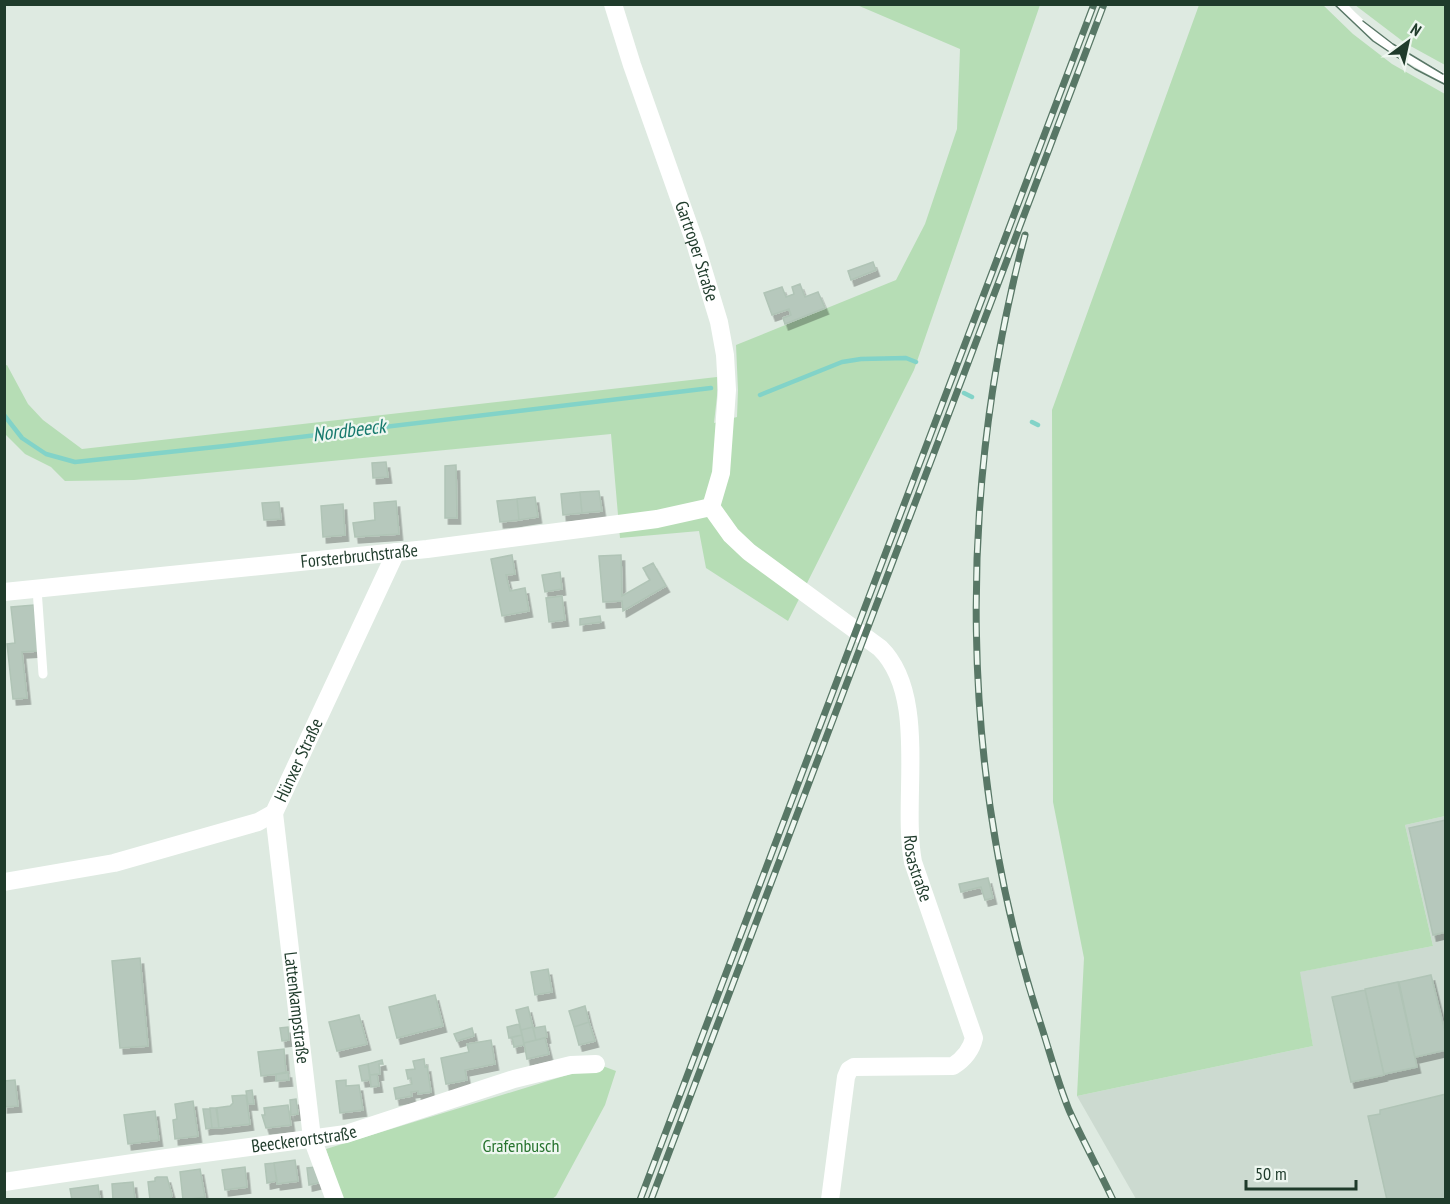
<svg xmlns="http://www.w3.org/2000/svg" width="1450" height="1204" font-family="'PT Sans Narrow',sans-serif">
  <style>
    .built { fill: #ccdad0 }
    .green { fill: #b6ddb5 }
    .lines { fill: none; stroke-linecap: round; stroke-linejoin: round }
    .stream { stroke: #82d3c8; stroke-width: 4.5 }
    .building { fill: #b6c8bc; stroke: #b0c4b6; stroke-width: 1.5; filter: url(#shadow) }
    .lane { stroke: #fff; stroke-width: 9 }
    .street { stroke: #fff; stroke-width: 18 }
    .tram { stroke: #587766; stroke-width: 1.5 }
    .rail-casing { stroke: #587766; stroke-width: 7 }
    .rail { stroke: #eef7f0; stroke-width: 4.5; stroke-dasharray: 14; stroke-linecap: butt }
    .labels { text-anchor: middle; stroke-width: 4.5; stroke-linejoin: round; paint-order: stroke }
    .street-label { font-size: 18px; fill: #1f3b2b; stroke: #eef7f0 }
    .park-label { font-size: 18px; fill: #27732e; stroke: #eef7f0 }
    .water-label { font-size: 20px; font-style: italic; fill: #16796d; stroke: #eef7f0 }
  </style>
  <defs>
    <filter id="shadow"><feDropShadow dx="3.5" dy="6" stdDeviation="0" flood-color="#0004"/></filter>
  </defs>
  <rect width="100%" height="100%" fill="#deeae1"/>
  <path class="built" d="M1445 816V1199H1136L1077 1096 1313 1046 1299 972 1433 946 1405 825Z"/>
  <path class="green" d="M857 5H1040L914 370 788 621 706 568 699 531 620 538 611 434 134 480 65 481 51 467 25 454 5 434 4 366 7 365 28 404 43 420 82 449 717 377V396L714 423 737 417 738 390 736 345 896 280 925 224 957 129 960 49Z
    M1199 5H1323L1353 34 1392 64 1445 94V816L1405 825 1433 946 1300 972 1313 1046 1077 1096 1084 958 1053 802 1052 410Z
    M1355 5H1445V65L1405 43Z
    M600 1065 616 1071 605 1105 556 1196 552 1199H342L326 1149Z"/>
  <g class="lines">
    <path class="stream" d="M964 393 972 397
      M760 395 842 362 861 359 906 358 916 362
      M4 415 22 438 46 454 75 462 225 446 711 388
      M1032 422 1038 425"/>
  </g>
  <path class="building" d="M873 262 876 270 851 280 848 271Z
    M800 284 805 297 818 292 825 308 785 324 783 318 791 315 789 309 772 315 764 293 782 287 786 297 794 294 792 287Z
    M386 462 388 477 373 478 372 463Z
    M456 465 457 518H445V466Z
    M599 491 602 511 582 513 580 492Z
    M580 492 582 513 563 515 561 494Z
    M535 497 538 517 519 520 517 499Z
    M517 499 519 520 500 522 497 501Z
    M396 501 399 534 355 537 353 523 375 520 374 503Z
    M279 502 281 519 264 520 262 503Z
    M343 504 345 535 323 537 321 506Z
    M512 555 515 574 506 575 510 591 525 588 529 611 502 616 491 559Z
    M621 555 622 596 650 580 643 568 653 563 666 586 623 611 622 601 603 602 599 556Z
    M560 572 562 589 545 592 542 575Z
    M562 596 565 620 549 622 546 598Z
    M34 605 38 651 22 652 27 698 13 699 7 644 15 643 11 607Z
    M600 616 601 622 580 625V619Z
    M1446 820V932L1433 935 1409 828Z
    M988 878 993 898 985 900 981 887 961 892 959 884Z
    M140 958 148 1046 120 1048 112 961Z
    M548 969 552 992 535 995 531 972Z
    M1431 975 1446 1036V1050L1415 1057 1399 982Z
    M1398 982 1417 1067 1384 1074 1365 989Z
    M1365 990 1384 1075 1351 1082 1332 997Z
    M435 995 443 1026 397 1038 389 1007Z
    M585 1006 589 1022 574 1027 569 1011Z
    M528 1007 533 1027 521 1030 516 1010Z
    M359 1015 367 1044 337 1051 329 1022Z
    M589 1022 595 1041 579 1045 574 1027Z
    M519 1024 522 1035 509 1038 507 1027Z
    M545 1026 547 1037 536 1040 533 1028Z
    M288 1027 289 1040 282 1041 280 1028Z
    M533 1027 536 1040 524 1043 521 1030Z
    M472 1028 474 1036 457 1041 454 1034Z
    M522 1035 524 1045 514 1047 512 1037Z
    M545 1038 549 1054 527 1059 524 1043Z
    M491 1040 495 1064 465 1070 467 1080 446 1084 441 1058 469 1052 467 1044Z
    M284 1049 286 1073 261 1076 258 1052Z
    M424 1059 425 1067 427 1066 431 1092 418 1094V1091L411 1092 412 1096 396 1099 394 1088 412 1084 411 1078 408 1079 406 1070 415 1069 413 1061Z
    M382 1060 383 1064H379L380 1074 370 1075 368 1064Z
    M368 1064 370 1080 362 1081 359 1066Z
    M286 1072H288L289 1080 276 1081V1074Z
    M370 1075 377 1074 379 1086 371 1087Z
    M15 1080 18 1106 4 1107V1081Z
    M346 1080V1086L359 1085 363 1110 340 1113 336 1081Z
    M252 1090 254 1104H248L246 1091Z
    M1446 1094V1200H1387L1368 1116 1380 1114V1110Z
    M246 1095 250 1124 219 1128 216 1108 230 1106 233 1103 232 1096Z
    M296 1099 298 1114 291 1115 290 1100Z
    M193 1101 198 1136 175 1139 173 1120 177 1119 175 1104Z
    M288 1105 291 1125 266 1128 262 1115H265L264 1108Z
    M210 1108H217L219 1128H212Z
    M203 1109H210L212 1128 206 1129Z
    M155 1111 159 1140 128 1144 124 1115Z
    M295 1160 298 1181 277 1184 274 1163Z
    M274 1163 277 1181 267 1183 265 1164Z
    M245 1167 247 1187 225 1190 222 1170Z
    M316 1167 322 1182 309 1185 307 1168Z
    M200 1169 205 1197 183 1200 180 1172Z
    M157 1177H167L172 1195 170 1200H150L148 1182 155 1181V1178Z
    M133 1182 135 1200H113L112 1184Z
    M98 1185 100 1200H72L70 1189Z"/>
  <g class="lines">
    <path class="lane" d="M1341 4C1370 37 1407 58 1446 79
      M37 589 43 674"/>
    <g class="street">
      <path id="s1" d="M613 4 632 65 695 243 719 322 725 355 727 390 721 473 711 507"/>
      <path id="s2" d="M711 507 731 535 749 552 880 648C929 696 901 799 913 862L974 1038C971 1051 964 1059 953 1066L854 1067 849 1070 846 1077 830 1200"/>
      <path id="s3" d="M4 592 427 549 657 519 711 507"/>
      <path id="s4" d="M274 813 312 1138 335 1200"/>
      <path id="s5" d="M4 882 114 863 258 822 274 813 396 552"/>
      <path id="s6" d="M4 1182 167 1158 346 1134 514 1079 571 1065 596 1064"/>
    </g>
    <path class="tram" d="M1334 4 1373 41 1415 69 1446 85
      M1363 21 1393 44 1443 74"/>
    <g class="rail-casing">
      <path id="rail" d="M1025 235C957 491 958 773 1041 1025 1050 1053 1058 1083 1069 1110 1083 1141 1099 1170 1113 1200
        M640 1200 1094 4
        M651 1200 1104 4"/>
    </g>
    <use href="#rail" class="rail"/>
  </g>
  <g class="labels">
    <g class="street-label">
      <text dy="6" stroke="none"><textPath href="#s1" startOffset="261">Gartroper Straße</textPath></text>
      <text dy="6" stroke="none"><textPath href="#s3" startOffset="357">Forsterbruchstraße</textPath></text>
      <text dy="6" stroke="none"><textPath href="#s5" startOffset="338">Hünxer Straße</textPath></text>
      <text dy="6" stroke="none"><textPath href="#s2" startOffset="450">Rosastraße</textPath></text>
      <text dy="6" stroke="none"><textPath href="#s4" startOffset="196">Lattenkampstraße</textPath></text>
      <text dy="6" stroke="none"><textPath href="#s6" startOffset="303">Beeckerortstraße</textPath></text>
    </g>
    <g class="park-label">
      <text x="521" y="1152">Grafenbusch</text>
    </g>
    <g class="water-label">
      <text transform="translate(349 430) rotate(-7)" y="7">Nordbeeck</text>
    </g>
  </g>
  <rect width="1450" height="1204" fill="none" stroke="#1f3b2b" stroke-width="12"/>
  <g transform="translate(1408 42) rotate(33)" stroke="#eef7f0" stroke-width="4.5" paint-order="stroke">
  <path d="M0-4.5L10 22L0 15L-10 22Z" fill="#1f3b2b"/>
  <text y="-9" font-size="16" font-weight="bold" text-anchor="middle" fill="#1f3b2b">N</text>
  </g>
  <path d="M1246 1180v9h110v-9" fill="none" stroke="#1f3b2b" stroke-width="3"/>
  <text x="1255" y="1180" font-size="18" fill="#1f3b2b" stroke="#eef7f0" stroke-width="4.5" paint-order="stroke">50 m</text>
</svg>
